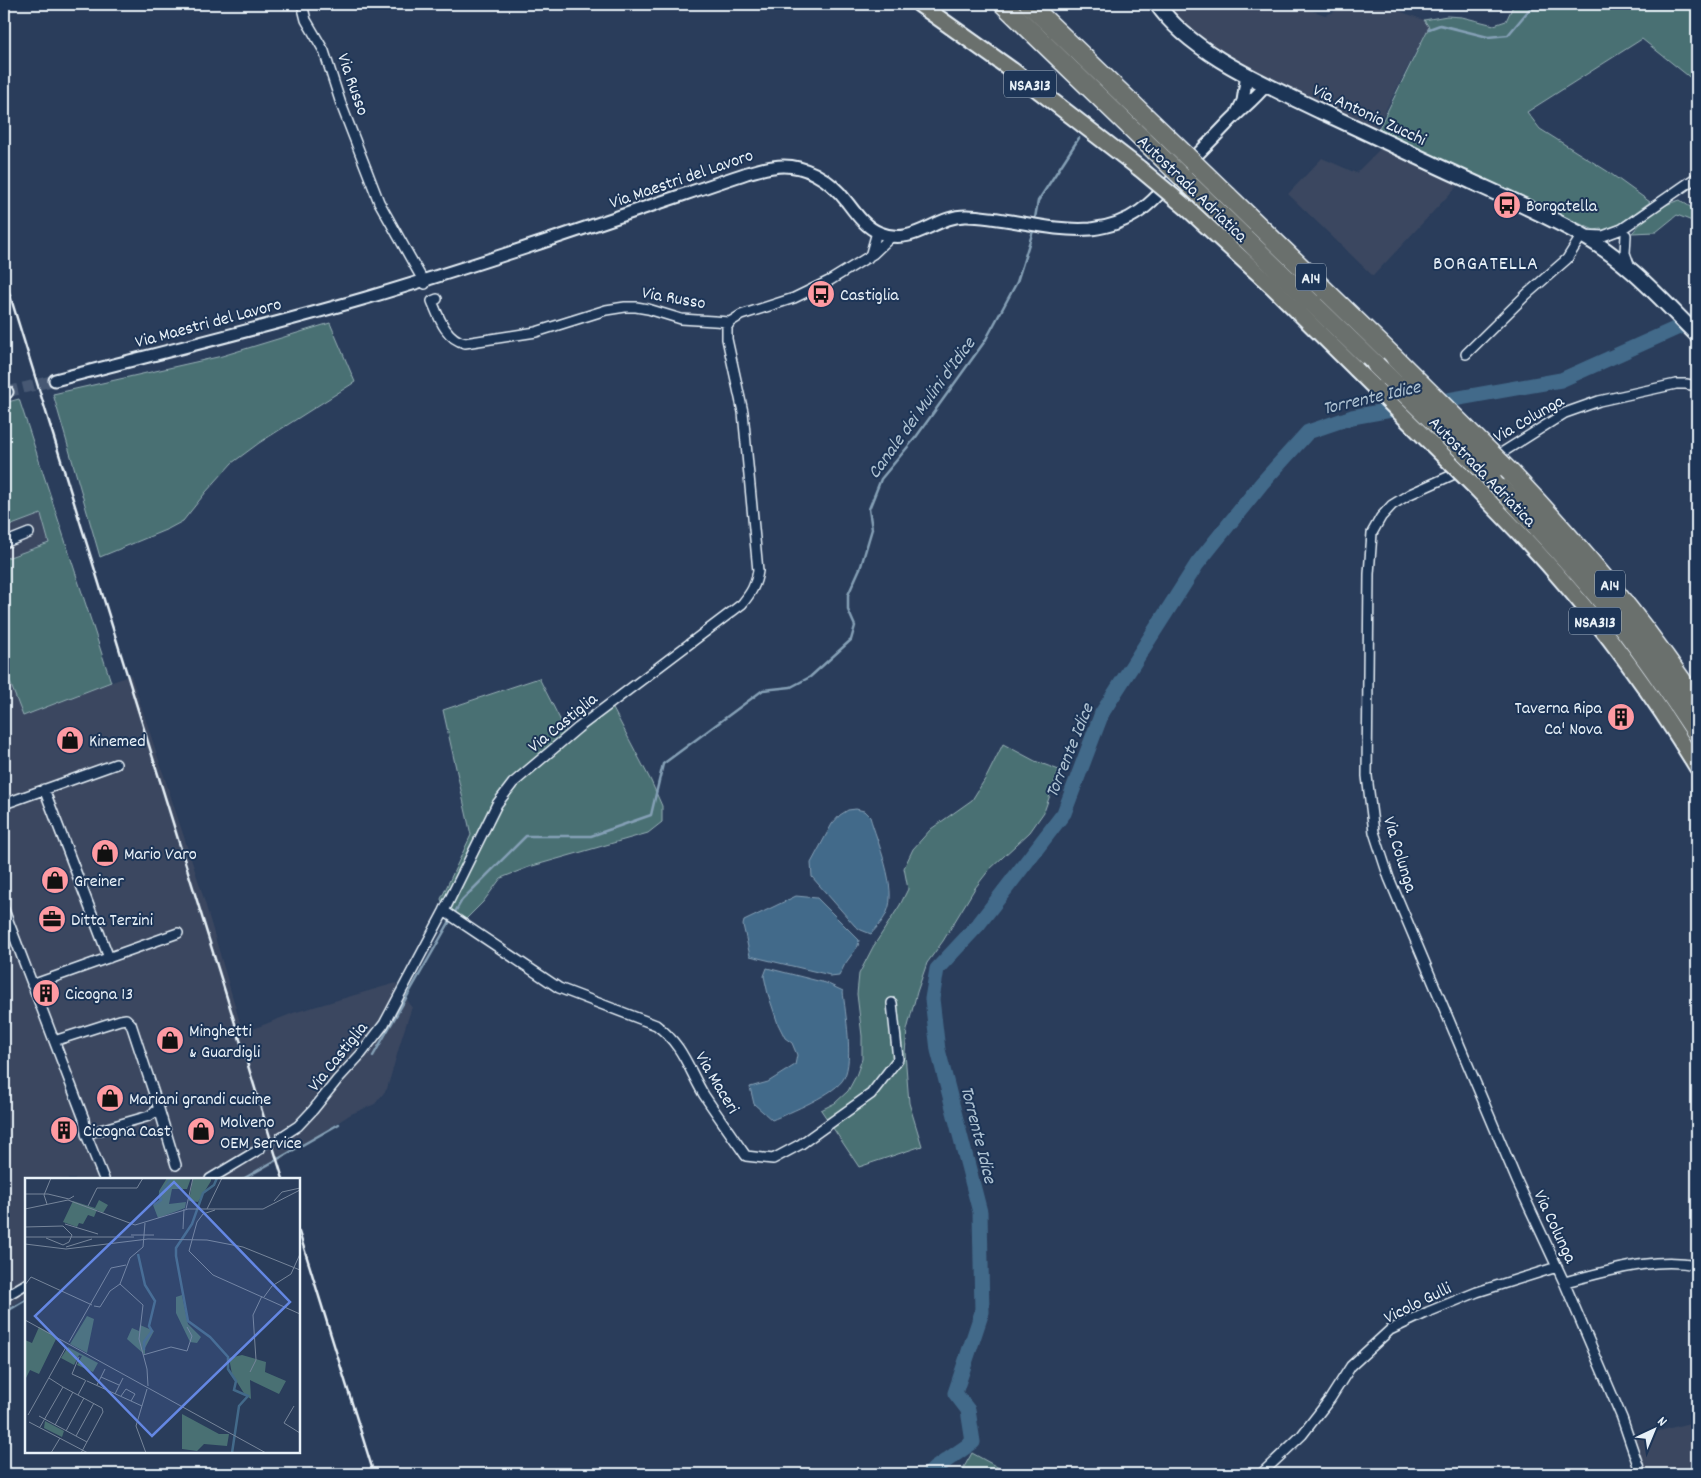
<svg xmlns="http://www.w3.org/2000/svg" width="1701" height="1478" font-family="Dekko,sans-serif">
  <style>
    .built { fill: #3a4760 }
    .green { fill: #497073; stroke: #98b0b6 }
    .water { fill: #436a8a; stroke: #85a0b6 }
    .lines { fill: none; stroke-linecap: round; stroke-linejoin: round }
    .stream { stroke: #85a0b6; stroke-width: 2.5 }
    .river { stroke: #436a8a; stroke-width: 15 }
    .minor-tunnel { stroke: #465873; stroke-width: 9; stroke-dasharray: 9 4.5; stroke-linecap: butt }
    .tertiary-tunnel { stroke: #465873; stroke-width: 11; stroke-dasharray: 11 5.5; stroke-linecap: butt }
    .minor-casing { stroke: #e8f1f8; stroke-width: 12 }
    .tertiary-casing { stroke: #e8f1f8; stroke-width: 15 }
    .secondary-casing { stroke: #e8f1f8; stroke-width: 18 }
    .trunk-casing { stroke: #e8f1f8; stroke-width: 19 }
    .motorway-casing { stroke: #e8f1f8; stroke-width: 21 }
    .minor { stroke: #1d3557; stroke-width: 9 }
    .tertiary { stroke: #1d3557; stroke-width: 11 }
    .secondary { stroke: #1d3557; stroke-width: 14 }
    .trunk { stroke: #6b706d; stroke-width: 15 }
    .motorway { stroke: #6b706d; stroke-width: 18 }
    .rail { stroke: #e8f1f8; stroke-width: 2.5 }
    .trunk-bridge-casing { stroke: #e8f1f8; stroke-width: 19; stroke-linecap: butt }
    .motorway-bridge-casing { stroke: #e8f1f8; stroke-width: 21; stroke-linecap: butt }
    .trunk-bridge { stroke: #6b706d; stroke-width: 15 }
    .motorway-bridge { stroke: #6b706d; stroke-width: 18 }
    .labels { text-anchor: middle; stroke-width: 4; stroke-linejoin: round; paint-order: stroke }
    .shield { fill: #1d3557; stroke: #abb9c8; stroke-width: 1 }
    .shield-label { font-size: 16px; font-weight: bold; fill: #e8f1f8 }
    .street-label { font-size: 18px; fill: #e8f1f8; stroke: #1d3557 }
    .poi-label { font-size: 18px; fill: #e8f1f8; stroke: #1d3557; text-anchor: start }
    .water-label { font-size: 19px; font-style: italic; fill: #aec2d2; stroke: #1d3557 }
    .quarter-label { font-size: 20px; letter-spacing: 1px; fill: #e8f1f8; stroke: #1d3557 }
    .inset-river { fill: none; stroke: #436a8a; stroke-width: 2.5 }
    .inset-road { fill: none; stroke: #76859a; stroke-width: 1 }
    .view { fill: #6487e3; fill-opacity: 0.15; stroke: #6487e3; stroke-width: 2.5 }
    .inset-edge { fill: none; stroke: #e8f1f8; stroke-width: 2.5 }
  </style>
  <rect width="100%" height="100%" fill="#2a3d5b"/>
  <filter id="ink" filterUnits="userSpaceOnUse"><feTurbulence type="fractalNoise" baseFrequency=".02" numOctaves="2"/><feDisplacementMap in="SourceGraphic" scale="10" xChannelSelector="R" yChannelSelector="G"/><feConvolveMatrix kernelMatrix="1 2 1 2 8 2 1 2 1" color-interpolation-filters="sRGB"/></filter>
  <g filter="url(#ink)">
    <path class="built" d="M1166 4H1293L1325 15 1334 12 1337 4H1380L1424 20 1429 26 1375 131 1260 73 1199 37 1172 12Z
      M1381 148 1460 183 1373 276 1288 194 1322 158 1356 173Z
      M41 514 49 542 4 559V528Z
      M4 667 23 716 131 675 201 889 243 1033 293 1013 396 983 412 1007 403 1034 387 1089 375 1104 351 1114 281 1160 246 1179H26V1297L4 1311Z
      M1697 1421V1474H1639L1628 1439Z"/>
    <path class="green" d="M1514 4H1697V83L1642 39 1527 112 1540 129 1607 171 1650 202 1607 233 1601 229 1594 230 1377 132 1429 27 1424 20 1447 16 1462 17 1494 25 1506 21Z
      M1680 200 1693 209 1697 207V223L1677 215 1656 232 1632 233C1647 216 1658 206 1680 200Z
      M330 323 355 382 259 443 232 463 206 492 183 521 168 529 100 557 53 394 222 356Z
      M19 399 111 682 23 716 4 667V559L49 543 41 514 4 528V403Z
      M539 678 567 733 609 701 651 781 662 806V822L648 833 529 867 501 878 483 902 462 923 447 914 441 899 471 835 443 710Z
      M1003 744 1035 761 1059 770 1044 812 1030 832 989 870 975 888 943 941 927 963 917 992 907 1030 905 1053 909 1103 922 1146 859 1167 821 1110 835 1103 848 1091 856 1076 862 1059V1036L857 994 859 974 873 947 900 905 908 889 904 868 913 849 931 829 972 800 987 776Z
      M972 1453 1010 1474H960Z"/>
    <path class="water" d="M856 809 864 811 870 817C877 841 898 889 887 912 884 920 877 927 871 934L861 930 855 926 812 877 811 863 832 824 840 815 848 810Z
      M796 896 817 898 859 940 858 946 845 964 839 976 830 977V975L750 956 743 925 744 921Z
      M767 968 826 983 843 991C845 1013 854 1059 844 1078 837 1093 789 1113 772 1120L754 1104 750 1087 768 1082 795 1065 797 1055 792 1043 785 1038 778 1024 768 994 764 976Z"/>
    <g class="lines">
      <path class="stream" d="M1429 29 1440 25 1488 37 1508 35 1534 4
        M1035 218 1038 201 1079 138
        M373 1056 462 900 526 836H591L651 815 663 764 763 690 791 687 810 677 851 640 855 626 848 610V595L861 566 872 529 869 509 881 479 916 437 985 341 1017 282 1033 231
        M243 1179 339 1124
        M4 1313 26 1300"/>
      <path class="river" d="M1431 403 1561 380 1697 319
        M929 1474 934 1469 973 1442 968 1410 955 1393 982 1312 980 1212 938 1050 932 999 937 969 978 925 1064 813 1102 713 1197 564 1262 483 1308 432 1352 417 1408 407"/>
      <path class="minor-tunnel" d="M260 1149 281 1137"/>
      <path class="tertiary-tunnel" d="M7 392 55 380"/>
      <g class="minor-casing">
        <path id="minor" d="M302 4 306 20 324 51 341 104 379 202 425 284
          M1626 235 1625 253 1630 267
          M868 258 871 253 877 232
          M437 299 432 301C439 318 446 339 465 343L536 332 606 310 625 307H636L648 309 681 319 730 322 741 315 794 298 829 281 873 254 892 236
          M1466 354 1527 294 1567 259 1582 235 1603 236 1622 229 1697 177
          M1493 456 1503 452 1565 413 1599 401 1676 384H1686L1697 386
          M1479 463 1410 494 1392 505 1381 517 1372 533 1369 574 1367 776 1374 832 1389 878 1517 1181 1564 1282 1622 1418 1641 1474
          M4 543 29 533
          M44 789 109 958
          M4 804 116 764
          M4 910 84 1119 86 1134 104 1179
          M444 911 559 988 656 1025C683 1045 688 1068 704 1095 718 1116 732 1136 746 1156L773 1159 801 1144 871 1094 898 1059 892 1003
          M32 985 178 933
          M54 1041 120 1020 126 1019 131 1024 159 1109 149 1116 86 1134
          M159 1109 176 1165
          M281 1137 298 1126 313 1110 337 1080 361 1054 384 1024 444 911 497 804 513 783 578 728 742 604C751 593 756 585 758 571L743 412 727 339V327L730 322
          M210 1179 260 1149
          M1564 1282C1607 1272 1653 1256 1697 1265
          M4 1297 26 1284
          M1261 1474 1302 1435 1330 1399 1351 1366 1390 1330 1428 1312 1477 1292 1557 1267"/>
      </g>
      <g class="tertiary-casing">
        <path id="tertiary" d="M1237 113 1243 101 1247 74
          M55 380C159 353 263 328 366 298 494 260 620 216 747 173 755 171 764 168 773 167 803 162 830 179 847 202 856 214 866 228 880 233 914 247 935 215 967 216 1008 217 1049 232 1091 229 1108 227 1126 221 1140 211 1153 202 1163 190 1173 179 1191 161 1209 143 1226 125 1239 111 1254 100 1266 85
          M4 393 7 392"/>
      </g>
      <g class="secondary-casing">
        <path id="secondary" d="M1157 4C1191 54 1267 85 1320 111 1366 132 1411 154 1457 175 1498 194 1540 212 1580 234 1626 259 1661 299 1697 335"/>
      </g>
      <g class="trunk-casing">
        <path id="trunk" d="M919 4 1012 70 1139 168
          M1187 208 1273 287 1356 369
          M1476 488C1502 515 1529 542 1554 571 1607 631 1655 698 1697 767"/>
      </g>
      <g class="motorway-casing">
        <path id="motorway" d="M1003 4 1155 151
          M1029 4 1167 137
          M1228 196 1395 358
          M1216 210 1376 365
          M1511 473C1579 545 1643 620 1697 703
          M1492 479C1530 520 1569 560 1604 604 1638 645 1668 690 1697 734"/>
      </g>
      <use href="#minor" class="minor"/>
      <use href="#tertiary" class="tertiary"/>
      <use href="#secondary" class="secondary"/>
      <use href="#trunk" class="trunk"/>
      <use href="#motorway" class="motorway"/>
      <path class="rail" d="M4 276 283 1179
        M299 1232 374 1474"/>
      <g class="trunk-bridge-casing">
        <path id="trunk-bridge" d="M1139 168 1187 208
          M1356 369 1476 488"/>
      </g>
      <g class="motorway-bridge-casing">
        <path id="motorway-bridge" d="M1167 137 1228 196
          M1155 151 1216 210
          M1395 358 1511 473
          M1376 365 1492 479"/>
      </g>
      <use href="#trunk-bridge" class="trunk-bridge"/>
      <use href="#motorway-bridge" class="motorway-bridge"/>
    </g>
  </g>
  <defs>
    <g id="bus-disc" transform="scale(1.4375)"><circle r="9.5" fill="#ff9aa2" stroke="#1d3557"/><path d="M-5-6H5V4H4V6H2V4H-2V6H-4V4H-5ZM-3.5-4V0h7V-4ZM-3.5 1.2v1.5H-2V1.2ZM2 1.2v1.5H3.5V1.2Z" fill="#111"/></g>
    <g id="building-disc" transform="scale(1.4375)"><circle r="9.5" fill="#ff9aa2" stroke="#1d3557"/><path d="M-4-6H4V6H1V3H-1V6H-4ZM-2.5-4.3h1.7v1.8h-1.7ZM.8-4.3h1.7v1.8H.8ZM-2.5-1h1.7V.8h-1.7ZM.8-1h1.7V.8H.8Z" fill="#111"/></g>
    <g id="shop-disc" transform="scale(1.4375)"><circle r="9.5" fill="#ff9aa2" stroke="#1d3557"/><path d="M-5-2.5h2.3a2.7 3.5 0 0 1 5.4 0H5L5.5 6h-11ZM-1.5-2.5h3a1.5 2.3 0 0 0-3 0Z" fill="#111"/></g>
    <g id="office-disc" transform="scale(1.4375)"><circle r="9.5" fill="#ff9aa2" stroke="#1d3557"/><path d="M-6-3h4V-5.5h4V-3h4V5H-6ZM-1-4.5V-3h2v-1.5ZM-6 0V1H6V0Z" fill="#111"/></g>
  </defs>
  <g fill-rule="evenodd">
    <use href="#bus-disc" x="1507" y="205"/>
    <use href="#bus-disc" x="821" y="294"/>
    <use href="#building-disc" x="1621" y="717"/>
    <use href="#shop-disc" x="70" y="740"/>
    <use href="#shop-disc" x="105" y="853"/>
    <use href="#shop-disc" x="55" y="880"/>
    <use href="#office-disc" x="52" y="919"/>
    <use href="#building-disc" x="46" y="993"/>
    <use href="#shop-disc" x="170" y="1040"/>
    <use href="#shop-disc" x="110" y="1098"/>
    <use href="#building-disc" x="64" y="1130"/>
    <use href="#shop-disc" x="201" y="1131"/>
  </g>
  <g class="labels">
    <g class="shield">
      <rect x="1004" y="70.5" width="52" height="27" rx="4"/>
      <rect x="1296" y="263.5" width="30" height="27" rx="4"/>
      <rect x="1595" y="570.5" width="30" height="27" rx="4"/>
      <rect x="1569" y="607.5" width="52" height="27" rx="4"/>
    </g>
    <g class="shield-label">
      <text x="1030" y="90">NSA313</text>
      <text x="1311" y="283">A14</text>
      <text x="1610" y="590">A14</text>
      <text x="1595" y="627">NSA313</text>
    </g>
    <g class="street-label">
      <text transform="translate(354 84) rotate(71)" y="6">Via Russo</text>
      <text transform="translate(1370 114) rotate(25)" y="6">Via Antonio Zucchi</text>
      <text transform="translate(681 178) rotate(-19)" y="6">Via Maestri del Lavoro</text>
      <text transform="translate(1193 188) rotate(44)" y="6">Autostrada Adriatica</text>
      <text transform="translate(674 297) rotate(10)" y="6">Via Russo</text>
      <text transform="translate(208 322) rotate(-15)" y="6">Via Maestri del Lavoro</text>
      <text transform="translate(1528 418) rotate(-30)" y="6">Via Colunga</text>
      <text transform="translate(1483 471) rotate(46)" y="6">Autostrada Adriatica</text>
      <text transform="translate(562 722) rotate(-39)" y="6">Via Castiglia</text>
      <text transform="translate(1401 854) rotate(73)" y="6">Via Colunga</text>
      <text transform="translate(337 1056) rotate(-51)" y="6">Via Castiglia</text>
      <text transform="translate(718 1082) rotate(59)" y="6">Via Maceri</text>
      <text transform="translate(1556 1226) rotate(65)" y="6">Via Colunga</text>
      <text transform="translate(1417 1302) rotate(-26)" y="6">Vicolo Gulli</text>
    </g>
    <g class="poi-label">
      <text x="1526" y="211">Borgatella</text>
      <text x="840" y="300">Castiglia</text>
      <text x="1602" y="713" text-anchor="end">Taverna Ripa<tspan x="1602" dy="21">Ca' Nova</tspan></text>
      <text x="89" y="746">Kinemed</text>
      <text x="124" y="859">Mario Varo</text>
      <text x="74" y="886">Greiner</text>
      <text x="71" y="925">Ditta Terzini</text>
      <text x="65" y="999">Cicogna 13</text>
      <text x="189" y="1036">Minghetti<tspan x="189" dy="21">&amp; Guardigli</tspan></text>
      <text x="129" y="1104">Mariani grandi cucine</text>
      <text x="220" y="1127">Molveno<tspan x="220" dy="21">OEM Service</tspan></text>
      <text x="83" y="1136">Cicogna Cast</text>
    </g>
    <g class="water-label">
      <text transform="translate(1371 396) rotate(-13)" y="7">Torrente Idice</text>
      <text transform="translate(920 407) rotate(-54)" y="7">Canale dei Mulini d'Idice</text>
      <text transform="translate(1068 750) rotate(-68)" y="7">Torrente Idice</text>
      <text transform="translate(980 1134) rotate(76)" y="7">Torrente Idice</text>
    </g>
    <g class="quarter-label">
      <text x="1486" y="269">BORGATELLA</text>
    </g>
  </g>
  <g transform="translate(25 1178)">
    <rect width="275" height="275" fill="#2a3d5b"/>
    <path d="M142 0H166L162 11H147L144 26 161 24 160 30 133 40 128 27 134 22V13ZM168 0H186V3L173 24 164 23ZM74 22 83 27 78 35 72 32 69 39 63 37 58 46 54 45 52 49 38 44 48 23 70 30ZM157 117 163 146 176 159 172 165 165 164 151 135V119ZM62 138 69 141 62 175 45 166ZM115 147 129 153 120 170V177L102 161 107 150 114 153ZM14 149 32 159 14 196 5 192 0 202V162L7 165ZM43 169 73 185 68 194 52 187 57 178 54 177 49 187 36 180ZM217 177 241 184 240 194 261 203 254 216 225 202 226 221 220 217 207 196 204 180ZM157 236 194 256H204L202 268 179 266 172 273 157 271ZM20 243 39 253 37 259 19 250Z" fill="#497073"/>
    <path class="inset-river" d="M192 0 189 7 178 15 167 46 151 70V78L163 143 185 159 203 179V191L211 203 209 212 223 218 214 228 207 275M129 27 136 22 135 16 146 0M113 76 120 107 130 123 124 148 127 153 119 164V172"/>
    <path class="inset-road" d="M0 16H23L44 21 49 18M249 23 257 14 275 10M22 26 19 17 26 0M63 28 72 10H112L118 0M0 31 43 22 110 47 163 31H238L275 12M161 31 168 0M182 31 197 0M190 32 178 36 172 44 164 73 188 97 275 136M40 46 73 56M0 49 38 48 47 57 44 64 38 67 21 60M158 51 159 31M106 57H129M0 59H109M0 66 41 71 123 61 182 62 218 69 275 92M41 69 67 61M95 106 118 127 114 161 122 191 123 208M0 107 6 99 67 127M239 119 247 108 266 96 275 76M69 128 75 129 85 113 95 106 105 80 118 69 120 45M0 142 241 275M44 164 86 90 101 87M118 177 146 169 162 173 167 158 162 149M54 179 47 196 60 202M225 194 231 182 228 137 237 118M76 199 94 207M24 200 38 209M62 203 117 228M72 207 80 191M90 216 98 200M53 217 61 202M96 218 101 211 110 216 106 223M269 228 259 245 275 255M3 237 41 169M14 238 62 264M4 244 63 275M30 247 48 214M15 249 38 209 77 230 78 234 56 275M41 253 59 220M51 258 69 225M26 275 35 260M121 275 111 248 122 211"/>
    <path class="view" d="M149 4 265 124 127 258 10 138Z"/>
    <rect width="275" height="275" class="inset-edge"/>
  </g>
  <rect width="1701" height="1478" fill="none" stroke="#1d3557" stroke-width="20"/>
  <rect x="10" y="10" width="1681" height="1458" fill="none" stroke="#e8f1f8" stroke-width="2" filter="url(#ink)"/>
  <g transform="translate(1654 1430) rotate(44)" stroke="#1d3557" stroke-width="4" paint-order="stroke">
  <path d="M0-4L9 19L0 12L-9 19Z" fill="#e8f1f8"/>
  <text y="-8" font-size="14" font-weight="bold" text-anchor="middle" fill="#e8f1f8">N</text>
  </g>
</svg>
